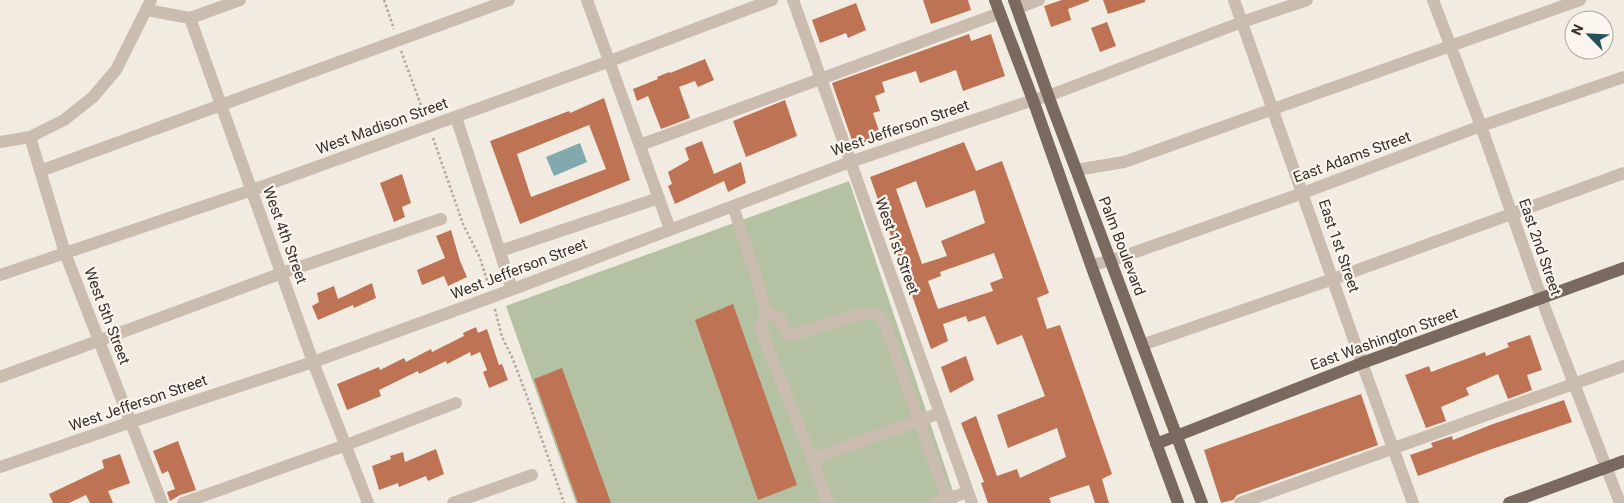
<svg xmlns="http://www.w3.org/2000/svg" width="1624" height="503" font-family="Roboto,sans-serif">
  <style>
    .green { fill: #b4c1a2 }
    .water { fill: #82a9ad }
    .building { fill: #be7454; fill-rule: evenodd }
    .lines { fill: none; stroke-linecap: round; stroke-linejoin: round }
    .path { stroke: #b6a798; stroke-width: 2.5; stroke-dasharray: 2.5 2.5; stroke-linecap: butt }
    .minor { stroke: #cabcae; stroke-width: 12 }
    .major { stroke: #7a695e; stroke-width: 12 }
    .labels { text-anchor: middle; stroke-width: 4.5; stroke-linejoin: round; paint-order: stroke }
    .street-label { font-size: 15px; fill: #39312c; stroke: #faf5ee }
  </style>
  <rect width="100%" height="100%" fill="#f2ebe2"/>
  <path class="green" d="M849 181 957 503H576L506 306Z"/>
  <path class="water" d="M580 143 587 162 554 176 546 157Z"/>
  <path class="building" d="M923 0H968L971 10 931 24Z
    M1062 0H1089V1L1068 9 1071 20 1051 27 1044 6Z
    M1103 0H1145V2L1108 14Z
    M856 3 866 30 848 38 846 33 820 43 812 20Z
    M1107 22 1116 46 1100 52 1091 28Z
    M969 34 971 41 991 34 1005 76 963 91 956 70 920 83 916 71 882 82 885 92 875 96 880 111 873 113 881 137 854 146 832 83Z
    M705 59 714 80 698 87 695 81 679 87 690 118 661 129 648 96 637 101 633 89 658 79 657 77 669 72 670 73Z
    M604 98 630 180 520 224 490 141 569 111 570 113ZM589 125 606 169 531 197 517 154Z
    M785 100 797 136 746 157 733 121Z
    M702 141 714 174 741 162 746 183 728 192 724 181 675 204 668 186 672 184 668 172 689 160 685 148Z
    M964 142 976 171 1002 161 1049 293 1037 298 1047 329 1060 325 1112 474 1102 479 1109 503H1095L1089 485 1049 498 1051 503H988L981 483 984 482 961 423 976 416 997 476 1017 469 1020 478 1066 457 1057 428 1008 448 997 415 1045 396 1022 335 997 345 985 316 968 322 966 316 943 324 948 341 931 349 870 177ZM916 181 926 208 975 190 985 223 941 241 947 256 922 264 896 189ZM994 253 1003 278 990 283 993 291 938 309 928 281 941 276 940 272Z
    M402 174 411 203 402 207 405 217 394 222 380 183Z
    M451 230 460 261 467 277 448 286 444 276 422 285 417 270 445 258 436 236Z
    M372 283 376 298 354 308 353 305 318 320 312 306 319 302 317 293 334 286 338 299Z
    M733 304 797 485 758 500 695 320Z
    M476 327 478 333 487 329 499 365 502 364 508 380 489 388 483 372 487 370 480 352 471 356 470 352 447 364 446 361 419 374 418 371 379 390 381 396 347 410 337 384 379 367 380 370 404 358 406 362 431 349 432 352 464 336 463 333Z
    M1530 335 1542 370 1527 375 1532 390 1508 399 1498 374 1466 388 1469 395 1441 407 1446 421 1426 428 1405 375 1429 366 1431 372 1485 352 1486 356 1509 347 1507 343Z
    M966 356 974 380 950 393 941 367Z
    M562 368 611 503H578L534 379Z
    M1361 394 1378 445 1237 495 1233 500 1221 503 1204 450Z
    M1564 400 1572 422 1489 450 1418 476 1410 455 1433 447 1431 443 1452 436 1453 440 1493 424Z
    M178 441 196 490 180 495 170 501 167 492 175 489 168 471 162 474 153 451Z
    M436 449 444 474 428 481 426 476 399 487 398 483 379 490 372 466 391 459 390 456 403 452 405 462Z
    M120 454 130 483 108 491 113 503H90L86 495 69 503H53L49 494 104 468 102 460Z"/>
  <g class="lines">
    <path class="path" d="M384 0 394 29
      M401 51 425 116
      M433 138 463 224 480 258 489 287
      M495 309 502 337 512 357 525 391 564 503"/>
    <path class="minor" d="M587 0 670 229
      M793 0 972 503
      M1234 0 1362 363 1413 503
      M1433 0 1481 126 1546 311 1620 503
      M1017 8 1039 0
      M147 10 190 18 313 362 368 503
      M190 18 240 0
      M456 117 512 289
      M30 137 65 253 162 503
      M0 142 30 137 64 120 93 97 116 70 151 0
      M640 145 1000 13
      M1076 170 1124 162 1580 0
      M40 171 509 0
      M733 206 756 276 766 312 760 328 812 459 940 413
      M500 251 659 198
      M1091 265 1110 261 1303 193 1481 126 1624 77
      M0 275 252 190 610 61 772 0
      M766 312 779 317 788 336 858 315 872 313 880 316 884 321 919 421 947 499
      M1142 345 1333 279 1624 173
      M0 377 282 273 441 219
      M812 459 828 503
      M0 467 131 422 313 362 492 297 850 162 1033 100 1048 96 1242 22 1307 0
      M183 503 346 445 456 403
      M453 503 532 475
      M934 503 968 492
      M1240 503 1624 366"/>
    <path class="major" d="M995 0 1033 100 1091 265 1178 503
      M1014 0 1052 106 1202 503
      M1156 444 1362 363 1624 268
      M1509 503 1624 461"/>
  </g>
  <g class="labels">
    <g class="street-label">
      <text transform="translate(382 126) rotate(-20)" y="5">West Madison Street</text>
      <text transform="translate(900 128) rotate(-19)" y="5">West Jefferson Street</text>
      <text transform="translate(1352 157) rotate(-20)" y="5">East Adams Street</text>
      <text transform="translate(285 235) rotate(70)" y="5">West 4th Street</text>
      <text transform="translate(897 246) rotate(70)" y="5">West 1st Street</text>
      <text transform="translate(1122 246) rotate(69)" y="5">Palm Boulevard</text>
      <text transform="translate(1339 246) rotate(71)" y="5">East 1st Street</text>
      <text transform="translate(1540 247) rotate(71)" y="5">East 2nd Street</text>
      <text transform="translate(519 269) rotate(-21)" y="5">West Jefferson Street</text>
      <text transform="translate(107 316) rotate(69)" y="5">West 5th Street</text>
      <text transform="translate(1384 339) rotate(-20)" y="5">East Washington Street</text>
      <text transform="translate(138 403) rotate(-19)" y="5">West Jefferson Street</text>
    </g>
  </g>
  <g transform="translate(1589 35) rotate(294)"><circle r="24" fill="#faf5ee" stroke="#ada7a0"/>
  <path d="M0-4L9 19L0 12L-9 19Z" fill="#245158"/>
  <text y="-8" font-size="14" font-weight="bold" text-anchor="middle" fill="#39312c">N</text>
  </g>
</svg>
